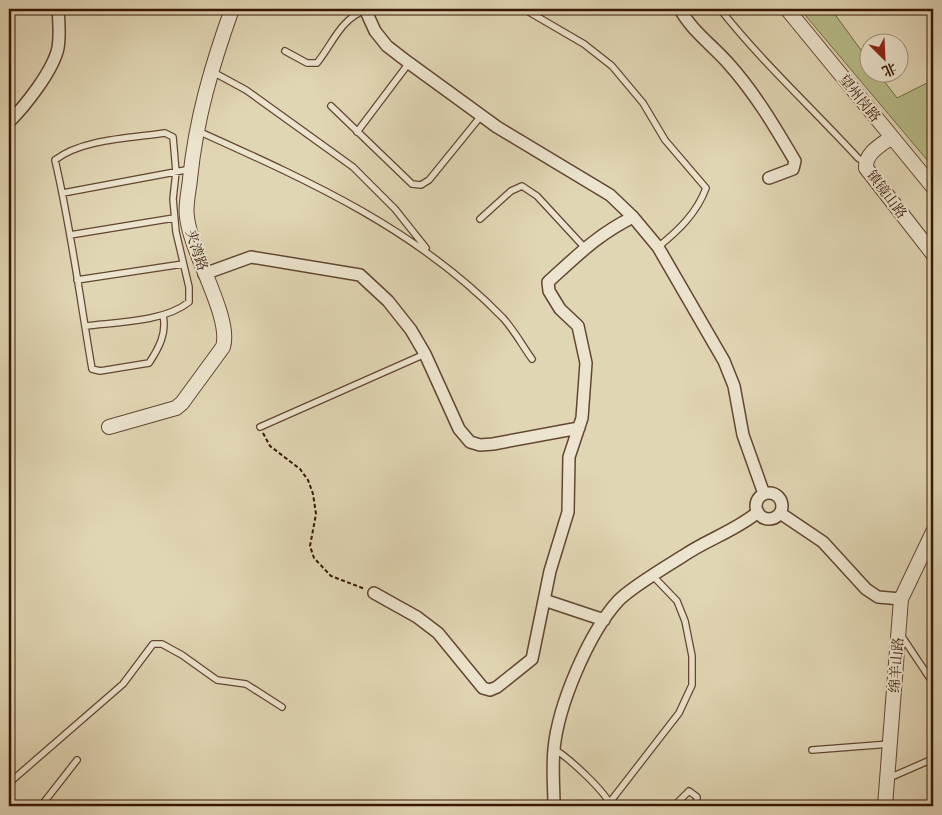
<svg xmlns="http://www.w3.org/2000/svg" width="942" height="815" font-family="'IM FELL English','Noto Serif SC',serif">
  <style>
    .green { fill: #b7bd8a; stroke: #776a48 }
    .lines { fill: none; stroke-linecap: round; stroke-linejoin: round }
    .service-casing { stroke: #624631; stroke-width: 8 }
    .minor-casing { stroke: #624631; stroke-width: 14 }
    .tertiary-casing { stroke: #624631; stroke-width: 16 }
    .path { stroke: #371605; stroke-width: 2; stroke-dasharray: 4 2.5; stroke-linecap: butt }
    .service { stroke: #ece4ce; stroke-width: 5.5 }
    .minor { stroke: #ece4ce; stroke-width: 11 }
    .tertiary { stroke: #ece4ce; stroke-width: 14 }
    .labels { text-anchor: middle; stroke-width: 4; stroke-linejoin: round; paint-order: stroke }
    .street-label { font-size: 14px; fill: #371605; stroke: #ece4ce }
  </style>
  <rect width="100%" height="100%" fill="#e1d6b4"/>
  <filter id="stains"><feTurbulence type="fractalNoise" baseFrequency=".004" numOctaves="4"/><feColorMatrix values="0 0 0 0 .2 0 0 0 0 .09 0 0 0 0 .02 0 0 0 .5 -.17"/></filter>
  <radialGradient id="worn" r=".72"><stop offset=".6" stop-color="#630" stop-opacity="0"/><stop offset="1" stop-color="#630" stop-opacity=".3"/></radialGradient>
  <path class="green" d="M800 9H831L869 61 870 72 878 73 897 98 933 80V167Z"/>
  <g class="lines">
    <g class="service-casing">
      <path id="service" d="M524 9 584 44 612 66 643 103 665 140 706 188C697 213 678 231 658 247
        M720 9C762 62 812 108 858 158L866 163
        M285 51 307 63H317C333 43 340 20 365 10
        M211 71 246 90 353 167 395 209 426 248
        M331 106 412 184 421 185 429 180 481 116
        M198 131C309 181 417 229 503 318 514 330 522 345 532 359
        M357 132 409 63
        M63 193 191 169
        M480 219 511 191 522 186 537 196 585 248
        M70 235 174 218
        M77 280 183 264
        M85 326C117 322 164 322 189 302V287L176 232 173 199 176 172 173 137 165 133C131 138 82 139 55 160 71 228 80 299 92 369L100 371 149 363C159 348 167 333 163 315
        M260 427 425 354
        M901 635 933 683
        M554 749C569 758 605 791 611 806
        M812 750 890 744
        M889 778 928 761 933 764
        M9 783 123 684 153 644H162L182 655 217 680 246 684 282 707
        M610 802 679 713 692 685V656L685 621 677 601 653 576
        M41 806 77 760
        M674 806 689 791 697 797 696 806"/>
    </g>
    <g class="minor-casing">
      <path id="minor" d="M365 9 375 31 387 46 409 63 497 127 610 195 633 217 658 247 724 361 734 386 743 435 764 494
        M680 9C691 30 712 45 728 63 755 93 775 127 795 161L793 169 769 178
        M9 122C25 106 53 71 58 48 60 36 59 21 58 9
        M204 274 251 257 360 275 388 301 411 330 425 354 459 429 470 442 480 445 493 444 579 428
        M756 506a13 13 0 1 1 26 0a13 13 0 1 1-26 0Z
        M780 513 823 542 866 589 878 597 901 599
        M374 593 417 617 438 633 483 688 490 690 497 687 532 659 550 571 568 512 569 457 582 418 586 363 578 326 560 309 549 291 548 282C578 255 597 235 633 217
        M544 600 604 620
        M554 806C554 788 552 768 554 749 558 706 588 634 618 601 630 588 667 566 683 556 708 539 735 531 758 512"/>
    </g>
    <g class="tertiary-casing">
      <path id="tertiary" d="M787 9 933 187
        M892 137C881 145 865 153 866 168L933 254
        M109 427 176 408 182 403 223 347C232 317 191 254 187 217 185 205 189 191 190 179 196 119 212 65 232 9
        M885 806 901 599 933 532"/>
    </g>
    <path class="path" d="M263 433 270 446 300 469 308 480 313 494 316 514 310 546 314 558 331 576 365 589"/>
    <use href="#service" class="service"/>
    <use href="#minor" class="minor"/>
    <use href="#tertiary" class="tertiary"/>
  </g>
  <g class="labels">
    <g class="street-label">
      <text transform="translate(860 98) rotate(51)" y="5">望州岗路</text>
      <text transform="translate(887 194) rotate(53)" y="5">镇镜山路</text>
      <text transform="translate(197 250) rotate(72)" y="5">夹湾路</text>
      <text transform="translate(896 665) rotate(-86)" y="5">绵羊山路</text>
    </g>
  </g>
  <rect width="942" height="815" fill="none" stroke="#e1d6b4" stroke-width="30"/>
  <rect x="10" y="10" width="922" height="795" fill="none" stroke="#371605" stroke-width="2.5"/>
  <rect x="15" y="15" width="912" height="785" fill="none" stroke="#371605"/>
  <g transform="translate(884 58) rotate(156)"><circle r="24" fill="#ece4ce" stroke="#a4927e"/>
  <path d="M0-4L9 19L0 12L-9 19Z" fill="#8f2418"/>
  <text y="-8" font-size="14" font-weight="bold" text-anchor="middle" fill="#371605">北</text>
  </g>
  <rect width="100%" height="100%" filter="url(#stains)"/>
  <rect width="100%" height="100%" fill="url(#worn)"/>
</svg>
